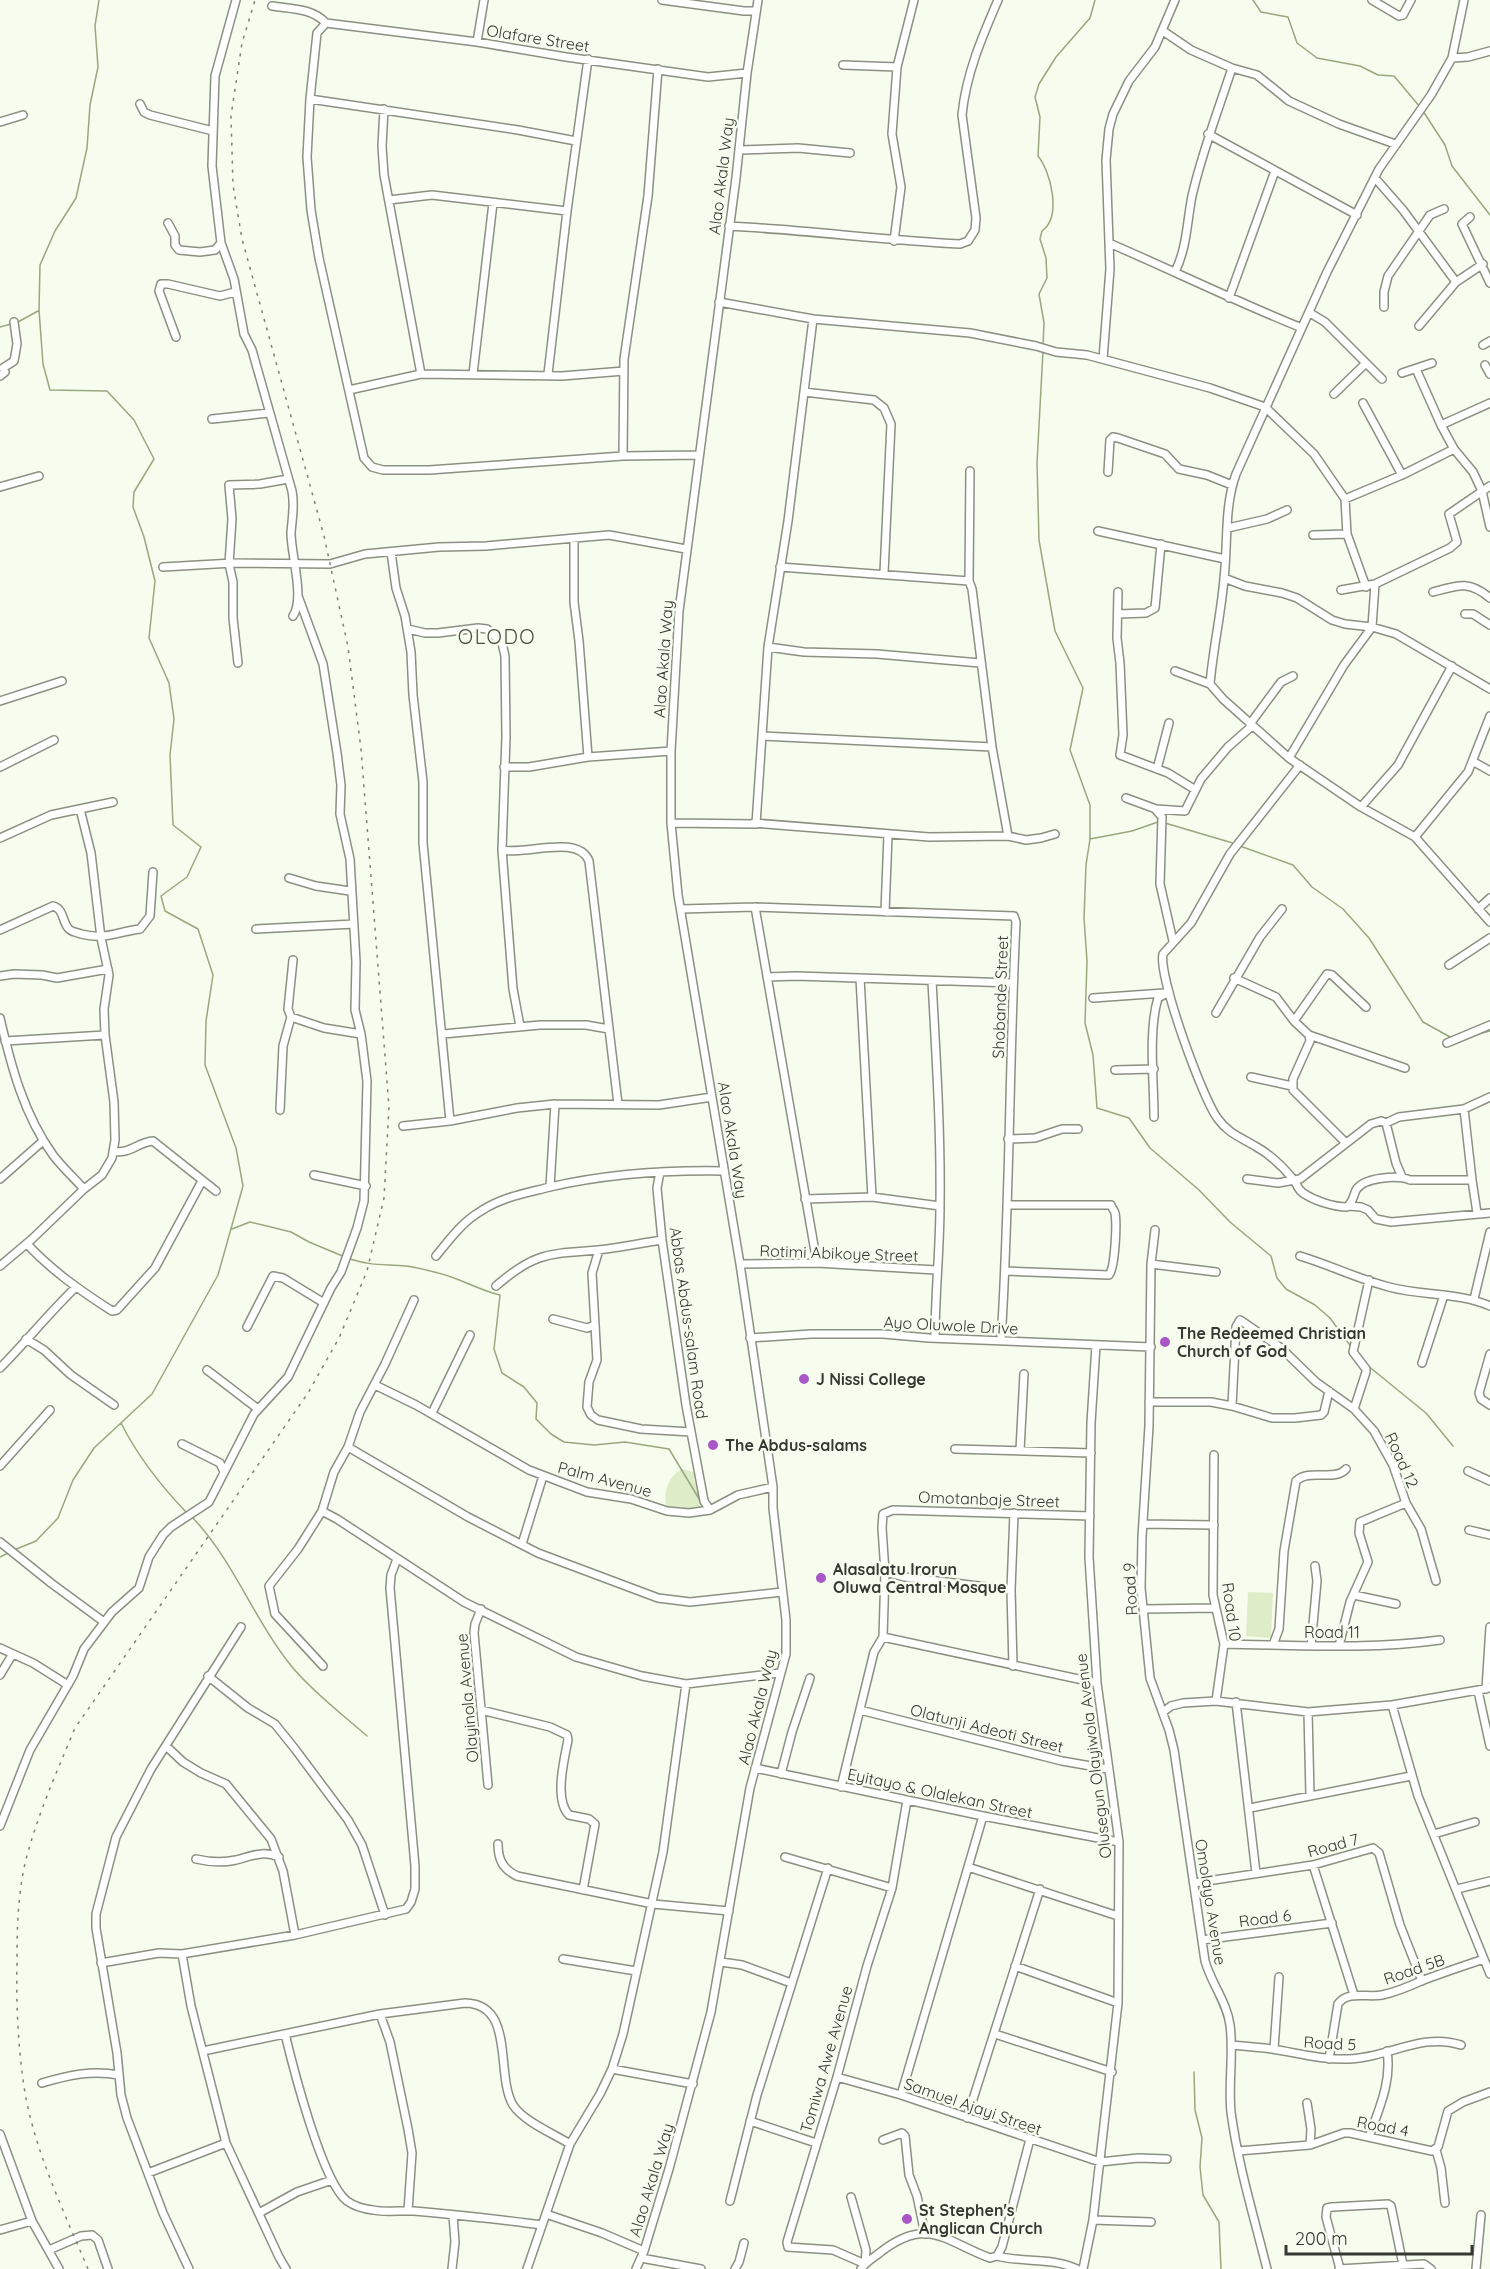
<svg xmlns="http://www.w3.org/2000/svg" width="1490" height="2269" font-family="Quicksand,sans-serif">
  <style>
    .green { fill: #deecc7 }
    .lines { fill: none; stroke-linecap: round; stroke-linejoin: round }
    .stream { stroke: #98a87d; stroke-width: 1.5 }
    .minor-casing { stroke: #8b9083; stroke-width: 10 }
    .minor { stroke: #fff; stroke-width: 7 }
    .rail { stroke: #7e8179; stroke-width: 1.5; stroke-dasharray: 3 6; stroke-linecap: butt }
    .poi-dot { fill: #a957c7; stroke: #f6fcee; stroke-width: 2 }
    .labels { text-anchor: middle; stroke-width: 5; stroke-linejoin: round; paint-order: stroke }
    .street-label { font-size: 16px; fill: #353732; stroke: #f6fcee }
    .poi-label { font-size: 16px; font-weight: bold; fill: #353732; stroke: #f6fcee; text-anchor: start }
    .quarter-label { font-size: 20px; letter-spacing: 1.5px; fill: #4a4f43; stroke: #f6fcee }
  </style>
  <rect width="100%" height="100%" fill="#f6fcee"/>
  <path class="green" d="M682 1469 694 1472V1478L703 1512 684 1515 666 1507C664 1489 667 1479 682 1469Z
    M1248 1592 1273 1593 1271 1638 1246 1636Z"/>
  <g class="lines">
    <path class="stream" d="M1253 0 1261 12 1288 17 1297 43 1317 58 1360 66 1378 75 1394 76 1420 107
      M1423 111 1445 145 1452 166 1490 215
      M18 322 38 311
      M0 327 11 324
      M1043 346 1044 323 1039 294 1047 278 1046 258 1040 239 1042 231C1062 217 1051 172 1038 156L1040 117 1035 97 1039 84 1056 57 1090 18 1095 0
      M1043 351 1037 463 1039 540 1055 631 1083 688 1070 750 1090 805V839L1086 865 1084 918 1087 961 1085 1023 1093 1055 1097 1108 1129 1118 1150 1148 1199 1190 1230 1222 1271 1256 1277 1278 1286 1289 1315 1305 1330 1318 1352 1348
      M1165 823 1236 844
      M1090 839 1132 831 1158 822
      M1240 846 1293 865 1312 887 1343 909 1369 938 1423 1022 1452 1038
      M1474 1035 1490 1031
      M232 1229 250 1222 267 1226 291 1232 309 1242 345 1257
      M350 1259C372 1266 384 1264 406 1266 416 1267 427 1270 438 1273 460 1278 478 1290 500 1295L494 1349 502 1373 524 1387 537 1403 536 1419 551 1434 564 1442 594 1445 625 1442 669 1449 701 1502
      M1367 1365 1426 1413 1453 1446
      M121 1423C138 1457 161 1486 187 1513
      M191 1516C234 1560 254 1621 293 1668 314 1693 342 1714 367 1736
      M14 1550 36 1541 58 1518 73 1480 94 1448 152 1394 218 1275 243 1186 236 1148 205 1065 206 1021 213 975 198 929 165 911 161 896 187 877 201 847 173 825 170 755 174 719 169 683 149 638 155 581 144 537 133 507 134 492 154 459 134 420 107 391 50 390 43 364 39 310 40 265 55 231 76 198 87 148 90 105 98 67 95 26 99 0
      M0 1557 10 1552
      M1194 2072 1195 2110 1202 2138 1200 2167 1203 2195 1219 2222 1221 2269"/>
    <g class="minor-casing">
      <path id="minor" d="M236 0 215 76 212 166 221 243 234 279 244 334 252 350 292 491C295 506 292 518 291 533 291 555 305 598 293 616
        M662 0 744 11H756
        M1372 0 1399 16 1403 15 1411 0
        M1464 0 1452 58 1431 95 1379 169 1327 272 1236 474C1224 507 1228 544 1224 579 1221 614 1213 649 1210 684L1223 699 1289 758 1361 807 1415 837 1490 922
        M272 6C292 9 312 8 326 23
        M326 23 317 33 310 99 307 157 311 210 319 258 364 458 372 467 383 470H429L623 456 699 455
        M326 23 477 42 566 57 708 77 747 73
        M1163 31 1191 50 1232 68 1257 75 1289 101 1339 124 1395 144
        M477 42 484 0
        M1452 58 1468 57 1490 51
        M843 65 897 67
        M310 99 518 130 576 141
        M140 104 144 112 150 115 213 131
        M384 109 382 146 384 175 421 374
        M0 122 23 115
        M1208 134 1357 215
        M740 150 798 148 850 153
        M1375 178 1403 210 1456 282 1483 264
        M389 200 432 195 567 211
        M1470 217 1462 224 1490 283
        M168 223 175 236V245L179 250 200 252 215 250 221 243
        M729 226C806 230 882 240 960 244L968 241 975 230 976 218 962 115C966 74 982 37 998 0
        M894 241 901 187 892 134 897 67 914 0
        M1109 243C1174 271 1237 302 1302 328
        M1175 272C1187 248 1187 221 1192 196 1202 152 1218 111 1232 68
        M1229 298 1275 171
        M719 302 813 319 970 333 1036 346 1056 352 1087 355 1210 388 1265 407 1314 454 1345 499 1402 475 1454 449
        M1384 307V292L1388 276 1430 215 1444 209
        M1310 313 1325 322 1382 379
        M1419 326 1456 282
        M176 337 159 291 161 284H168L220 296 235 292
        M1483 345 1490 341
        M1103 359 1110 269 1106 160 1109 129 1113 114 1129 81 1155 47 1175 0
        M1485 365 1490 374
        M1416 369 1441 425 1454 449 1473 472 1482 491 1490 527
        M1402 373 1432 363
        M473 374 493 203
        M548 374 567 211 588 59
        M0 376 5 372 3 368 14 361 17 344 14 322
        M349 390 421 374 562 376 624 371
        M804 392 874 400 884 408 891 424 884 573
        M1334 394 1365 364
        M1363 403 1402 475
        M212 419 269 413
        M1441 425 1490 403
        M623 456 624 359 648 196 658 69
        M970 471 969 581 972 589 992 747 1008 836
        M1108 472 1110 440 1113 437 1118 438 1165 454 1179 469 1207 475 1232 485
        M0 487 39 476
        M1345 499 1347 534 1366 587
        M1228 528 1267 519 1287 510
        M1098 531 1225 559
        M1313 535 1347 534
        M574 540V602L579 641 588 757
        M391 552 396 588 405 616 411 652 413 695 423 782V843L450 1121
        M163 567 233 563 330 564 365 554 439 547 486 546 609 535 686 549
        M780 567 969 581
        M1224 578 1245 586 1282 593 1297 598 1332 620 1345 624 1372 627 1396 634 1490 689
        M1341 590 1375 584 1450 548 1457 542 1449 514 1490 486
        M1118 592 1117 638 1120 663 1123 735 1120 755 1168 773 1194 789
        M1433 592C1458 585 1469 580 1490 598
        M1118 614 1146 613 1155 608 1161 544
        M1465 614H1473L1490 625
        M408 629 425 633H438L478 628 487 629 502 643 505 656 506 737 502 850 513 989 520 1026
        M768 647 804 652 877 654 980 663
        M238 663 233 618V582L229 564 232 519 229 485 260 484 288 479
        M1175 671 1210 684
        M0 701 62 681
        M1250 724 1281 682 1293 676
        M762 736 992 747
        M1289 758 1344 665 1372 627 1375 584
        M1474 762 1490 771
        M1300 765 1230 854 1191 923 1163 954C1158 976 1203 1100 1218 1119 1228 1133 1240 1137 1255 1146 1268 1153 1283 1167 1293 1179 1297 1183 1297 1189 1303 1193 1315 1201 1334 1207 1347 1207 1353 1202 1353 1197 1356 1190 1364 1177 1398 1175 1410 1180H1472L1477 1213
        M0 767 54 740
        M504 767H529L588 757 671 751
        M1157 769 1169 723
        M1126 798 1156 809 1185 811 1201 779 1228 747 1252 726
        M1361 807 1398 765 1452 666
        M1156 810 1162 817 1160 884 1173 941
        M671 823 756 824 768 647 788 521 813 319
        M754 823 929 837 1008 836 1026 840 1041 838 1055 834
        M1415 837 1468 772 1490 716
        M0 838 51 815 113 802
        M502 850C527 855 578 834 589 861L618 1104
        M289 878 316 886 350 891
        M755 907 817 1263
        M681 909 755 907 1014 916 1016 922C1009 1062 1010 1202 1001 1341
        M1478 909 1490 898
        M885 912 888 835
        M256 929 354 924
        M0 930 53 906C64 909 62 921 68 928 71 932 76 932 81 934 105 940 116 932 140 929L150 916 153 872
        M293 960 288 1009 291 1017 324 1028 361 1034
        M1449 965 1490 938
        M0 976 14 974 42 975 57 978 108 969
        M767 977 796 976 1013 983
        M860 978 872 1197
        M1234 978 1276 997 1294 1021 1309 1035 1310 1041 1293 1079V1090L1345 1142
        M932 981C936 1056 941 1130 940 1205 940 1250 935 1294 935 1338
        M1093 998 1164 993
        M1216 1013 1260 937 1282 909
        M0 1018C11 1066 24 1115 53 1155 62 1167 74 1178 84 1189
        M1294 1021 1327 974 1332 975 1366 1007
        M443 1034 540 1025H586L609 1029
        M1309 1035 1405 1068
        M5 1041 105 1035
        M1447 1043 1490 1025
        M1115 1070 1154 1069
        M1251 1077 1292 1086
        M1464 1109 1472 1180
        M280 1110 283 1046 291 1017
        M1154 1117C1154 1082 1148 1031 1158 998L1169 992
        M1386 1123 1396 1163 1402 1177
        M403 1126 450 1121 517 1108 555 1104 659 1105 712 1097
        M1008 1139 1035 1138 1062 1129H1078
        M113 1151C129 1155 138 1142 153 1141L216 1191
        M660 1172 657 1188 662 1240 686 1405 704 1501 710 1510
        M314 1175 366 1186
        M0 1179 43 1141
        M1247 1179 1278 1183 1300 1179 1371 1124 1381 1121 1386 1123 1399 1117 1464 1109 1490 1097
        M550 1187 555 1104
        M805 1199 872 1197 940 1206
        M1349 1206 1361 1207 1368 1210 1376 1219 1391 1222 1490 1213
        M1155 1230 1151 1264 1149 1426 1142 1537 1141 1588 1150 1678 1169 1730 1174 1750 1205 1961C1211 1983 1227 2002 1230 2025 1234 2054 1228 2083 1231 2112 1238 2165 1254 2217 1267 2269
        M27 1244C52 1271 81 1291 112 1311L117 1310 155 1268 202 1181
        M599 1250 592 1273 597 1360 589 1382 587 1407 591 1415 598 1420 641 1429 691 1432
        M436 1256C450 1239 462 1222 481 1211 502 1197 527 1193 550 1187 607 1174 665 1170 723 1171
        M1300 1256C1330 1265 1358 1279 1389 1287 1422 1296 1458 1292 1490 1306
        M740 1264 817 1263 936 1270
        M1151 1264 1216 1272
        M0 1266 32 1239 84 1189 102 1175 112 1158 115 1140 114 1102 105 1035 104 1009 109 975 101 938 91 853 80 809
        M1006 1271 1109 1275C1115 1268 1117 1224 1115 1213 1115 1212 1111 1206 1111 1205H1007
        M496 1286C535 1252 549 1254 598 1250 619 1248 641 1243 662 1240
        M1474 1299 1490 1232
        M553 1319 587 1328 595 1325
        M247 1327 273 1276 283 1278 324 1303
        M750 1338 811 1334H883L929 1338 1151 1347
        M26 1339 44 1350 71 1375 114 1405
        M1490 1354 1479 1393 1481 1399 1490 1405
        M1422 1363 1444 1295
        M0 1368C26 1342 49 1313 75 1288
        M207 1370 258 1409
        M375 1385 416 1405 529 1470 587 1492 631 1499 667 1511 689 1513 710 1510 738 1495 773 1487
        M1149 1402H1211L1232 1406 1272 1418H1295L1321 1415 1324 1412 1329 1391
        M1232 1406 1236 1327 1240 1320 1281 1348 1316 1382 1354 1409 1374 1431 1393 1465 1406 1503 1421 1529 1436 1581
        M1354 1409 1366 1372V1369L1353 1352 1369 1280
        M432 1413 470 1335
        M182 1444 220 1463 224 1472
        M348 1447 468 1517 538 1553 658 1598 690 1602 782 1592
        M955 1449 1091 1453
        M1020 1450 1024 1374
        M1214 1455 1213 1595 1224 1644 1216 1701
        M0 1466 50 1410
        M1468 1471 1490 1481
        M322 1511 337 1519 464 1602 576 1657 642 1676 686 1684 779 1673
        M1143 1524 1214 1525
        M1469 1530 1490 1535
        M0 1542 51 1583 104 1622
        M522 1544 543 1476
        M885 1572 905 1577 1011 1590
        M1354 1595 1396 1604
        M481 1609 475 1624 474 1633 488 1785
        M1144 1609 1215 1608
        M883 1637 1097 1683
        M1224 1644C1296 1645 1369 1650 1440 1640
        M1273 1645 1279 1629 1284 1551 1296 1481C1309 1468 1335 1482 1346 1469
        M1311 1646 1317 1581 1315 1566
        M1339 1646 1350 1602 1368 1562 1359 1533 1360 1522 1406 1503
        M0 1648 33 1663 68 1685
        M323 1666 275 1614 269 1586 298 1549 322 1511 334 1472 348 1447 360 1412 385 1364 414 1300
        M1013 1666 1011 1590 1014 1513
        M0 1675 12 1655
        M208 1676 248 1708 275 1724 295 1749 348 1820 362 1845 385 1915
        M1486 1689 1490 1627
        M1478 1691 1490 1746
        M1236 1702 1256 1873
        M1392 1705 1418 1796 1490 1974
        M481 1710 550 1727 567 1735 568 1740C564 1760 554 1800 569 1815L589 1819 595 1824 583 1890
        M860 1710 1062 1761 1108 1769
        M1163 1712 1171 1706 1183 1703 1216 1701 1308 1712 1392 1705 1490 1688
        M1308 1712 1310 1795
        M166 1746 183 1762 201 1773 226 1784 271 1839 283 1871 295 1935
        M755 1768 983 1816 1119 1842
        M781 1774 792 1732 810 1678
        M841 1787 874 1652 883 1637 885 1572 882 1528 883 1514 893 1510 1090 1516
        M1250 1808 1411 1776
        M0 1826 30 1750 73 1676 84 1649 112 1612 139 1588 149 1557 163 1535 171 1527 209 1502 254 1414 288 1377 331 1288 341 1272 357 1228 364 1201 367 1081 361 1034 355 1010 356 962 350 859 340 814 341 785 337 753 323 664 298 596
        M1434 1834 1475 1822
        M498 1844C498 1860 503 1869 517 1876L653 1904 729 1911
        M785 1857 892 1888
        M196 1859C209 1862 222 1863 236 1860 252 1856 263 1850 279 1857
        M1313 1865 1354 1995
        M968 1867 1118 1916
        M1194 1883 1313 1865 1373 1848 1379 1853 1400 1925 1422 1981
        M1457 1889 1490 1881
        M1202 1940 1332 1923
        M182 1954 191 2006 226 2143 279 2257 286 2269
        M563 1959 636 1971
        M721 1962 742 1965 791 1983
        M101 1963 159 1953 182 1954 295 1935 406 1909 411 1902 415 1889V1866L390 1588 391 1575 397 1559
        M1015 1966 1118 2003
        M380 2014 390 2042 408 2129 412 2153 408 2211
        M285 2034C293 2067 322 2182 347 2201 354 2206 364 2209 373 2210 386 2213 400 2210 414 2211 457 2215 499 2219 542 2225
        M995 2034 1112 2072
        M1231 2045C1244 2046 1258 2047 1272 2049 1298 2053 1322 2060 1349 2059 1388 2058 1421 2032 1461 2045
        M1274 2049 1279 1977
        M203 2051 380 2014 465 2003C516 2004 495 2075 513 2105 523 2121 554 2134 570 2144
        M1329 2059 1338 2004C1348 1990 1367 1998 1382 1995 1396 1992 1408 1987 1421 1981 1442 1973 1463 1966 1484 1959
        M612 2069 693 2084
        M837 2077 901 2095 1100 2162 1138 2158 1167 2159
        M42 2083C69 2075 91 2070 119 2075
        M901 2095 983 1816
        M1307 2103 1311 2129 1310 2145
        M967 2118 1040 1889
        M750 2121 816 2143
        M0 2134 32 2221 59 2269
        M1369 2137C1379 2109 1392 2081 1387 2051
        M883 2140 902 2133 905 2136 909 2175 917 2196 925 2234
        M1436 2150 1441 2168 1445 2203
        M1238 2151 1310 2145 1344 2133H1350L1432 2151 1438 2147 1448 2111 1463 2102 1490 2092
        M148 2173 226 2143
        M851 2197 866 2250 865 2264 833 2250 788 2247 787 2242 837 2077 867 1966 892 1888 907 1800
        M730 2201 757 2095 828 1868
        M259 2213 297 2192 332 2180
        M546 2214 602 2233 644 2251
        M1093 2220 1151 2222
        M0 2230 32 2221
        M49 2250 81 2236 92 2235 98 2240 108 2269
        M997 2256C1023 2263 1052 2257 1077 2269
        M641 2258 701 2269
        M189 2269 163 2213 127 2118 121 2095 117 2053 96 1928V1914L116 1837 151 1769 241 1627
        M452 2269 455 2242 453 2215
        M527 2269 570 2144 600 2094 612 2069 623 2034 663 1852 686 1684
        M636 2269 644 2251 669 2169 711 2012 750 1788 786 1654V1620L773 1508V1487L740 1264 678 895 671 823V751L679 611 736 178 747 73 758 0
        M735 2269 739 2262 744 2243
        M861 2269C866 2261 875 2257 882 2251 929 2216 946 2242 990 2258L997 2256 1002 2247 1030 2139
        M1083 2269 1093 2220 1118 2003 1119 1842 1097 1683 1089 1557 1091 1423 1096 1345
        M1339 2269 1424 2264 1431 2269
        M1340 2269 1326 2217 1327 2208 1332 2207 1388 2204 1391 2206 1403 2265
        M1476 2269 1481 2215"/>
    </g>
    <use href="#minor" class="minor"/>
    <path class="rail" d="M88 2269C64 2212 36 2154 25 2093 18 2049 16 2005 17 1961 17 1925 18 1887 28 1852 40 1809 58 1769 75 1728L308 1393 339 1338 367 1271 384 1198 389 1107 361 749 348 647 324 536 242 239 233 185 231 116 242 43 255 0"/>
  </g>
  <g class="poi-dot">
    <circle cx="1165" cy="1342" r="6"/>
    <circle cx="804" cy="1379" r="6"/>
    <circle cx="713" cy="1445" r="6"/>
    <circle cx="821" cy="1578" r="6"/>
    <circle cx="907" cy="2219" r="6"/>
  </g>
  <g class="labels">
    <g class="street-label">
      <text transform="translate(538 38) rotate(9)" y="6">Olafare Street</text>
      <text transform="translate(721 176) rotate(-83)" y="6">Alao Akala Way</text>
      <text transform="translate(663 659) rotate(-86)" y="6">Alao Akala Way</text>
      <text transform="translate(1000 997) rotate(-88)" y="6">Shobande Street</text>
      <text transform="translate(733 1140) rotate(81)" y="6">Alao Akala Way</text>
      <text transform="translate(839 1253) rotate(2)" y="6">Rotimi Abikoye Street</text>
      <text transform="translate(689 1323) rotate(82)" y="6">Abbas Abdus-salam Road</text>
      <text transform="translate(951 1325) rotate(3)" y="6">Ayo Oluwole Drive</text>
      <text transform="translate(1402 1460) rotate(66)" y="6">Road 12</text>
      <text transform="translate(605 1479) rotate(15)" y="6">Palm Avenue</text>
      <text transform="translate(989 1499) rotate(2)" y="6">Omotanbaje Street</text>
      <text transform="translate(1130 1589) rotate(-93)" y="6">Road 9</text>
      <text transform="translate(1232 1612) rotate(82)" y="6">Road 10</text>
      <text x="1332" y="1638">Road 11</text>
      <text transform="translate(467 1698) rotate(-95)" y="6">Olayinola Avenue</text>
      <text transform="translate(757 1707) rotate(-76)" y="6">Alao Akala Way</text>
      <text transform="translate(987 1728) rotate(14)" y="6">Olatunji Adeoti Street</text>
      <text transform="translate(1093 1756) rotate(-97)" y="6">Olusegun Olayiwola Avenue</text>
      <text transform="translate(940 1793) rotate(12)" y="6">Eyitayo &amp; Olalekan Street</text>
      <text transform="translate(1333 1845) rotate(-15)" y="6">Road 7</text>
      <text transform="translate(1211 1902) rotate(81)" y="6">Omolayo Avenue</text>
      <text transform="translate(1265 1918) rotate(-7)" y="6">Road 6</text>
      <text transform="translate(1414 1969) rotate(-19)" y="6">Road 5B</text>
      <text transform="translate(1330 2043) rotate(3)" y="6">Road 5</text>
      <text transform="translate(826 2059) rotate(-74)" y="6">Tomiwa Awe Avenue</text>
      <text transform="translate(973 2106) rotate(19)" y="6">Samuel Ajayi Street</text>
      <text transform="translate(1383 2126) rotate(11)" y="6">Road 4</text>
      <text transform="translate(651 2180) rotate(-73)" y="6">Alao Akala Way</text>
    </g>
    <g class="poi-label">
      <text x="1177" y="1339">The Redeemed Christian<tspan x="1177" dy="18">Church of God</tspan></text>
      <text x="816" y="1385">J Nissi College</text>
      <text x="725" y="1451">The Abdus-salams</text>
      <text x="833" y="1575">Alasalatu Irorun<tspan x="833" dy="18">Oluwa Central Mosque</tspan></text>
      <text x="919" y="2216">St Stephen's<tspan x="919" dy="18">Anglican Church</tspan></text>
    </g>
    <g class="quarter-label">
      <text x="497" y="644">OLODO</text>
    </g>
  </g>
  <path d="M1286 2245v9h186v-9" fill="none" stroke="#353732" stroke-width="3"/>
  <text x="1295" y="2245" font-size="18" fill="#353732" stroke="#f6fcee" stroke-width="4.5" paint-order="stroke">200 m</text>
</svg>
